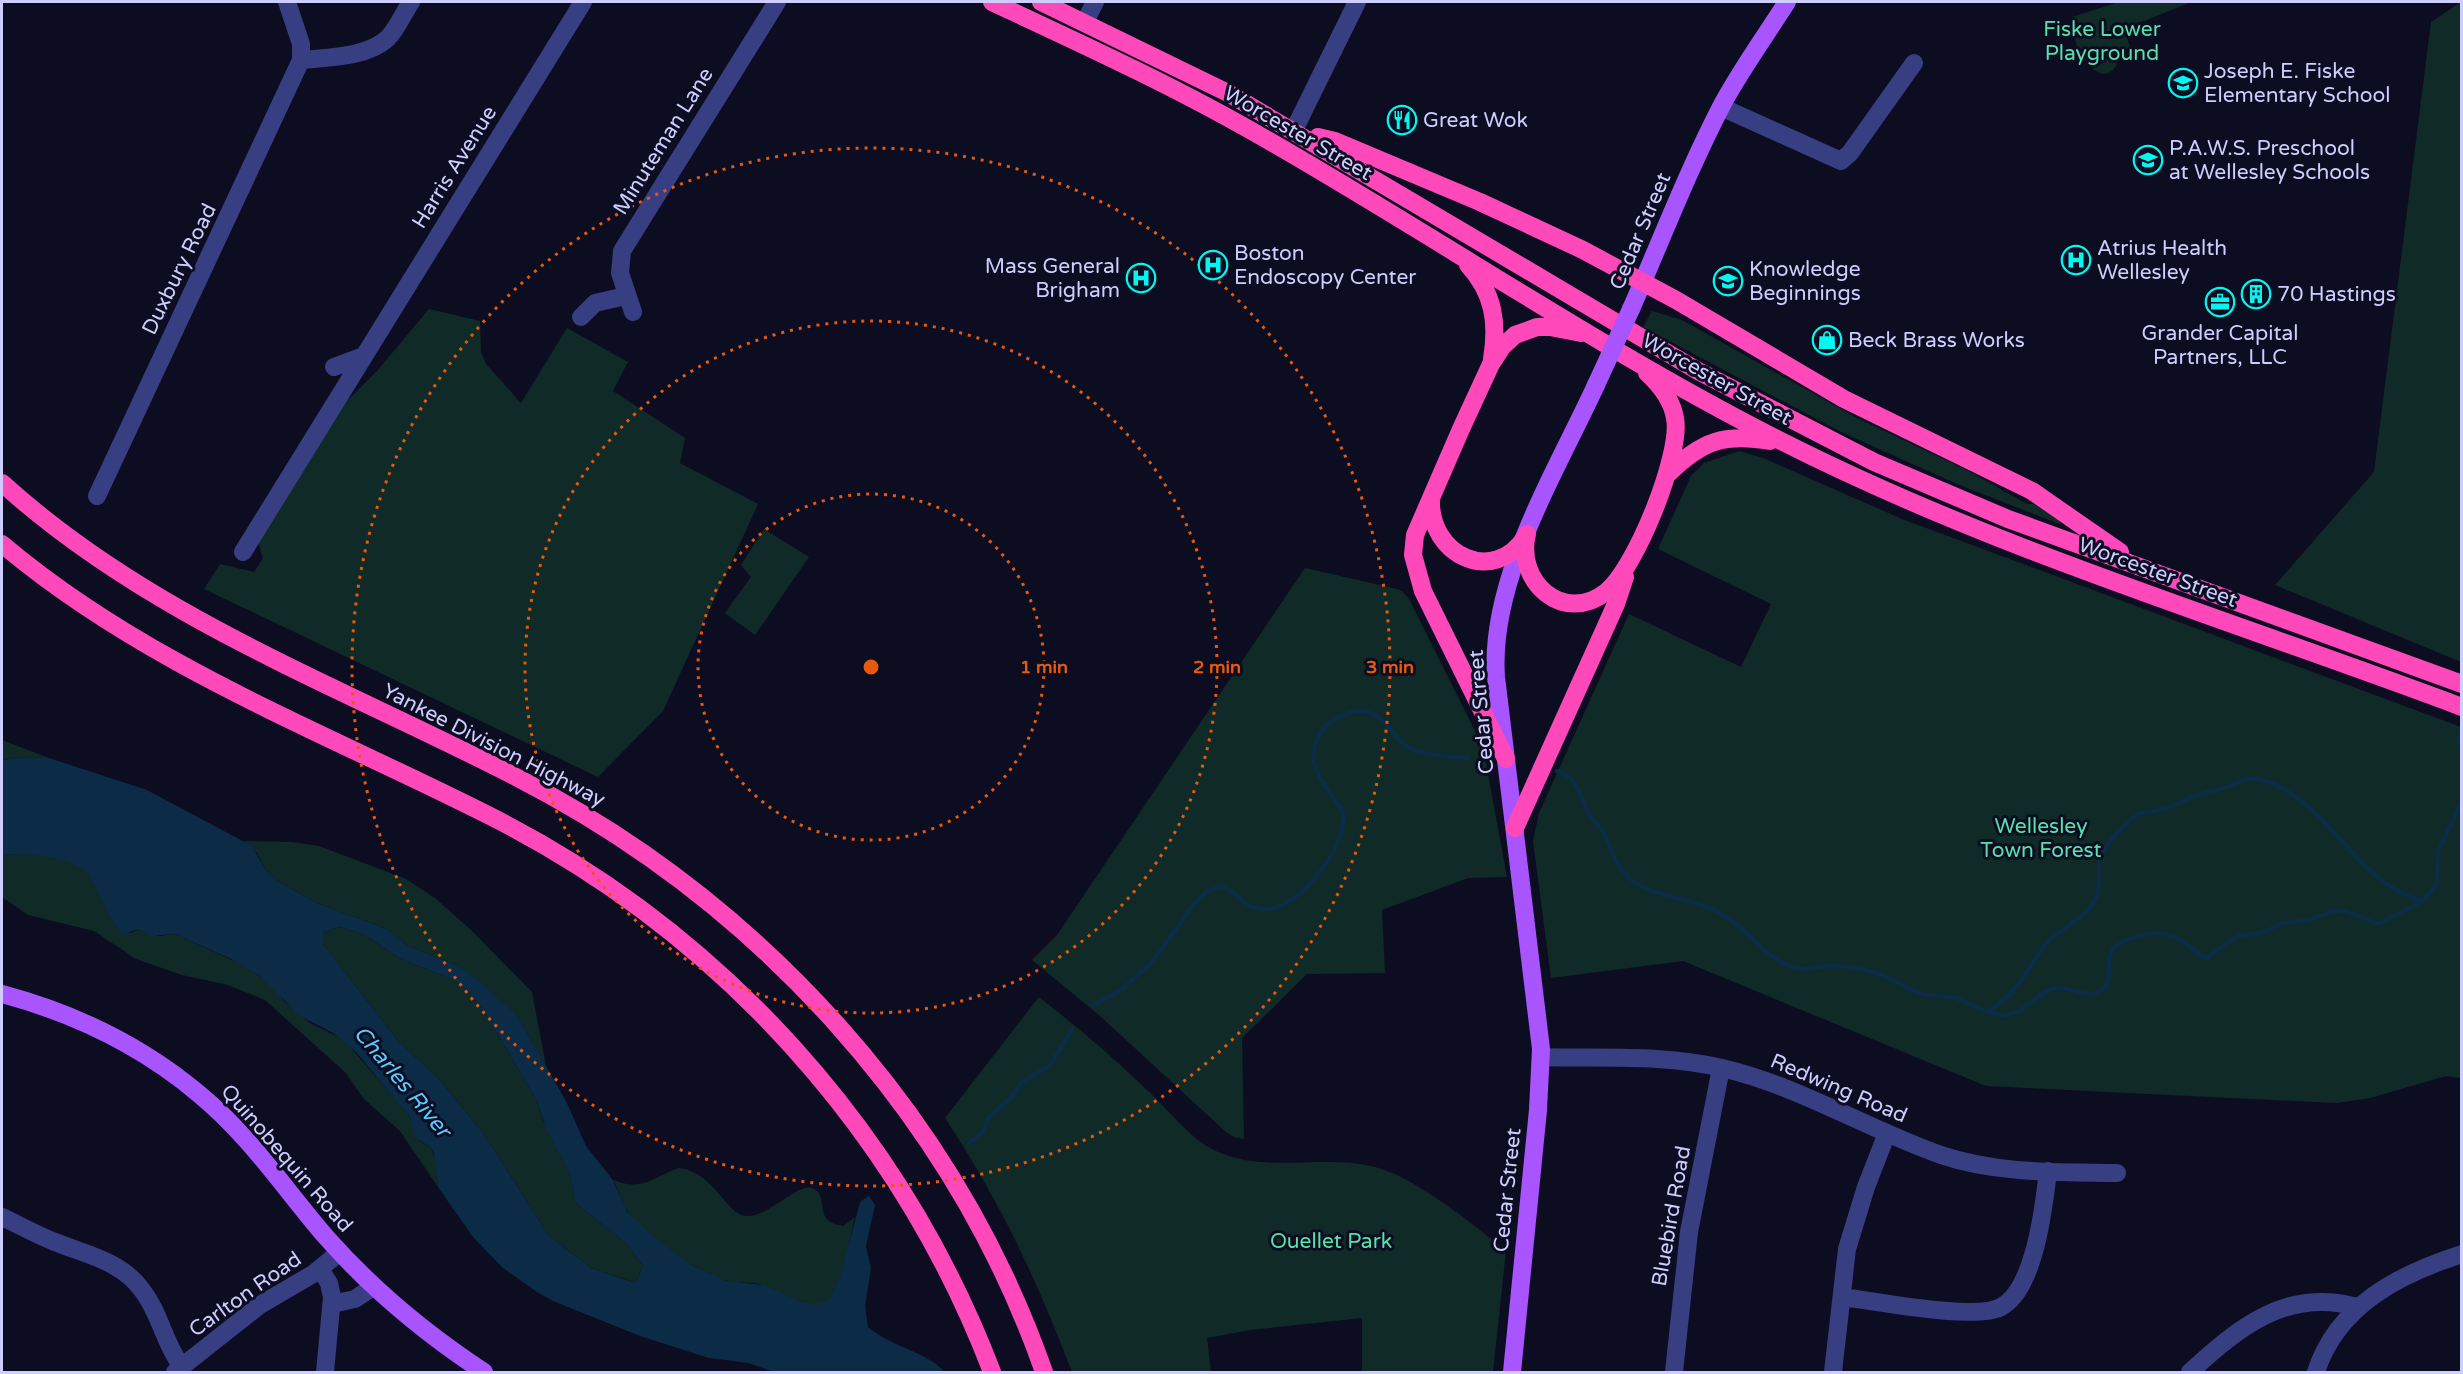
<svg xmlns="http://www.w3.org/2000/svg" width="2463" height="1374" font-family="'Varela Round',sans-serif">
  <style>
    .green { fill: #102b27 }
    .water { fill: #0b2b47; fill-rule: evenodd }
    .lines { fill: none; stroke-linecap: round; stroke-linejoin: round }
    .stream { stroke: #0b2b47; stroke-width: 4.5 }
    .minor { stroke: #373e81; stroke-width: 18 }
    .major { stroke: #a854ff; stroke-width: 18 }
    .highway { stroke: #ff48b9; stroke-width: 18 }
    .major-bridge { stroke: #a854ff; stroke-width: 18 }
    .ring { fill: none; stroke: #e8590c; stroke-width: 3; stroke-dasharray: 3 6 }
    .labels { text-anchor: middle; stroke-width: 6; stroke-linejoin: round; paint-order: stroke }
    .park-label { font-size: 21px; fill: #57e1ac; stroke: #0d0d21 }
    .poi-label { font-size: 21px; fill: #cdceff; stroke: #0d0d21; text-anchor: start }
    .street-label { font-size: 21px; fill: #cdceff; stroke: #0d0d21 }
    .water-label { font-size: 22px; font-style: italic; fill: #5bcaff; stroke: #0d0d21 }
    .centre { fill: #e8590c; stroke: #0d0d21; stroke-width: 3 }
    .ring-label { font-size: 18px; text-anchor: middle; font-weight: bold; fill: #e8590c; stroke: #0d0d21; stroke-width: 6; stroke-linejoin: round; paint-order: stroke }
  </style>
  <rect width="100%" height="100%" fill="#0d0d21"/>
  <path class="green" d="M2119 2 2189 3 2124 29 2132 53 2119 59C2108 89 2087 67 2078 49 2074 40 2075 27 2072 17Z
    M2461 2V662L2275 585 2374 472 2431 22Z
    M429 309 480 321 481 352 486 364 521 403 567 328 628 362 613 391 685 438 680 463 758 504 663 711 598 777 204 589 220 564 254 572 263 558 258 542 340 408 377 371Z
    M1652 311 1682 320 1855 417 1972 473 2027 504H2034L2060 521V524L1957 484 1841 432 1643 327Z
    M1739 451 1763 458 1902 519 2461 727V1078L2446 1076 2370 1098 2337 1103 1986 1086 1683 961 1551 978 1533 841 1539 813 1629 614 1741 667 1771 604 1658 549 1691 476 1704 463Z
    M764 529 809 557 755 635 725 613 751 577 741 565Z
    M1305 568 1393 588 1402 591 1409 599 1483 747 1507 877 1468 878 1382 910 1385 973 1307 974 1242 1038 1244 1139 1234 1137 1226 1132 1100 1016 1032 960 1057 935Z
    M2 740 49 758 27 757 2 760Z
    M244 841 292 842 319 846 406 879 435 898 471 930 532 992 546 1066 518 1017 458 966 408 946 387 929 317 903 277 881 265 869 257 853Z
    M2 855C27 854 68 852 87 872 101 887 110 912 118 930L131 933 139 929 159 936 175 934 245 966 272 985 284 1001 310 1023 344 1040 400 1104 410 1117 420 1141 431 1148 436 1162 438 1187 400 1131 363 1098 346 1073 265 1000 228 985 182 975 136 959 94 931 28 915 2 897Z
    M340 927 365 935 399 958 451 979 469 992 484 1011 536 1099 543 1120 570 1174 576 1203 626 1243 643 1265 637 1281 633 1282 591 1268 549 1236 483 1133 439 1079 399 1042 323 944V932Z
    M1039 997C1076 1026 1112 1056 1146 1089 1168 1109 1190 1140 1218 1152 1266 1173 1321 1155 1371 1166 1414 1175 1471 1224 1506 1250L1493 1372H1362V1318L1250 1330 1207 1338 1211 1372H1072C1037 1280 1000 1201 945 1118Z
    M679 1168C716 1173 726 1216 747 1216 769 1217 797 1183 812 1188 831 1195 811 1222 843 1226L855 1217C849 1239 844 1284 829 1300 815 1313 778 1293 765 1286 753 1280 737 1285 725 1280 693 1269 648 1241 628 1213 621 1202 619 1190 613 1180 644 1192 652 1177 679 1168Z"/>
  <path class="water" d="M27 757 49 758 147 790 252 846 265 869 277 881 317 903 387 929 408 946 458 966 478 980 518 1017 566 1101 586 1146 613 1180 627 1212 656 1239 693 1266 727 1281 764 1285 799 1301 812 1304 825 1302 830 1299 840 1277 859 1206 861 1201 869 1196 875 1205 866 1246 871 1268 865 1306 868 1327C887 1345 932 1354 944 1372H774L749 1363 709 1358 640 1336 553 1301 537 1292 503 1268 473 1237 438 1187 434 1154 431 1148 415 1137 410 1117 356 1052 333 1033 300 1016 260 976 231 959 175 934 152 936 139 929 124 934 118 930 88 873C65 854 30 854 2 855V760ZM340 927 365 935 399 958 451 979 469 992 484 1011 536 1099 547 1130 570 1174 576 1203 626 1243 643 1265 637 1281 632 1282 591 1268 549 1236 483 1133 439 1079 399 1042 323 944V932Z"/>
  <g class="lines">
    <path class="stream" d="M2461 730 2459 740 2462 744
      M1557 771C1579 779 1578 793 1588 812 1592 820 1600 826 1604 834 1611 850 1615 864 1628 877 1651 898 1689 897 1716 911 1746 925 1764 960 1797 968 1810 971 1822 965 1833 966 1847 966 1861 969 1874 972 1890 977 1904 987 1919 993 1930 997 1944 995 1955 998 1972 1003 1993 1019 2011 1014 2029 1010 2038 989 2058 988 2073 987 2088 1000 2102 990 2111 984 2108 971 2109 961 2110 949 2118 943 2129 939 2152 931 2172 930 2192 948 2197 952 2199 956 2206 958L2239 935 2259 934 2283 923 2309 920 2333 911H2345L2379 924 2423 901 2437 884 2438 851 2462 801
      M1094 1005 1121 990 1153 961 1194 904 1207 891 1221 886C1242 894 1242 909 1267 909 1299 909 1351 843 1342 811 1340 806 1335 801 1332 796 1318 777 1306 757 1319 735 1324 724 1340 715 1352 712 1385 705 1390 739 1410 748 1427 756 1449 756 1468 758
      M1988 1011C2025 990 2027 961 2053 937 2067 925 2088 916 2096 898 2102 884 2096 866 2102 853 2106 844 2130 818 2139 814 2149 810 2160 812 2170 807 2185 800 2199 793 2216 790 2230 788 2245 776 2259 779 2328 797 2353 883 2423 901
      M969 1143 982 1133 989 1117 1012 1097 1021 1083 1049 1066 1072 1030"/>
    <path class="minor" d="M1085 22 1095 2
      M301 60C329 57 366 58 388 38 397 29 404 12 411 2
      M1721 107 1841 161 1850 153 1914 63
      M1294 130 1357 2
      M633 312 620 273 622 251 777 2
      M581 317 595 303 626 296
      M334 367 364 356
      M97 496 301 60V44L287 2
      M243 552 583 2
      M1541 1057C1602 1059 1663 1054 1722 1068 1799 1086 1867 1129 1941 1155 1997 1174 2059 1172 2117 1173
      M2 1217C19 1225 37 1235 55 1242 87 1255 121 1261 142 1290 160 1313 164 1343 182 1367
      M320 1269 329 1283 332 1297 325 1372
      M1842 1297C1876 1301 1975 1321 2001 1307 2035 1289 2044 1206 2048 1171
      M332 1304 355 1299 373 1287
      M175 1372 260 1305 313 1274 340 1252
      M1674 1372 1689 1232 1721 1068
      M1833 1372 1847 1249 1866 1187 1887 1133
      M2190 1372C2238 1328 2287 1287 2357 1307
      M2316 1372C2337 1306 2399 1274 2462 1254"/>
    <path class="major" d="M1631 309C1661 241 1688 170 1723 103 1742 68 1766 35 1787 2
      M2 994C73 1013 142 1046 199 1094 249 1135 284 1188 326 1237 372 1289 426 1334 484 1372
      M1512 1372 1538 1110 1541 1049 1496 677C1489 580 1556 472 1596 385"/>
    <path class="highway" d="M992 2C1084 45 1176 87 1264 138 1437 237 1603 351 1781 441 1998 551 2234 621 2462 707
      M1041 2 1228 93 1698 371 1874 462 2008 519 2462 684
      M1318 137 1335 141 1480 202 1583 250 1676 300 1844 399 2032 491 2120 552
      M1468 265C1494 293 1498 323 1492 359
      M1669 473C1702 441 1724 433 1770 441
      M2 483C151 618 340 686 516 777 758 901 954 1115 1044 1372
      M1431 499C1429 556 1494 586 1526 536
      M1527 534C1515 582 1564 625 1606 592 1635 570 1682 454 1675 418 1672 400 1660 385 1647 373
      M2 544C145 665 324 732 490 816 720 932 900 1131 992 1372
      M1506 759 1423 591 1413 555 1415 535 1461 429 1491 364 1502 347 1515 335 1537 327H1550L1581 333
      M1515 828 1616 604 1625 577"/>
    <path class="major-bridge" d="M1596 385 1631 309"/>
  </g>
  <g class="ring">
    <circle cx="871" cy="667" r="173"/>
    <circle cx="871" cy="667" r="346"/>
    <circle cx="871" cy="667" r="519"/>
  </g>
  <defs>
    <g id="school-ring" transform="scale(1.5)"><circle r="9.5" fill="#0d0d21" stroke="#00f8ef" stroke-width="1.5"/><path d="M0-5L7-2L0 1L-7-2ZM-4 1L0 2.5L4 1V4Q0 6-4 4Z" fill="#00f8ef"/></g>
    <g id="restaurant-ring" transform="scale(1.5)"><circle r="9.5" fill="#0d0d21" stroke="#00f8ef" stroke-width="1.5"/><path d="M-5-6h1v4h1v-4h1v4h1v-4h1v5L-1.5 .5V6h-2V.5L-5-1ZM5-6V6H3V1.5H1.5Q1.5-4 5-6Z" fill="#00f8ef"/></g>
    <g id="hospital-ring" transform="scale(1.5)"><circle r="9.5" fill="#0d0d21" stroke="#00f8ef" stroke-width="1.5"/><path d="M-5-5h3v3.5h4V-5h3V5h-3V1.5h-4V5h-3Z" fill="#00f8ef"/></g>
    <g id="building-ring" transform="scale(1.5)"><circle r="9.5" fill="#0d0d21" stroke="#00f8ef" stroke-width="1.5"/><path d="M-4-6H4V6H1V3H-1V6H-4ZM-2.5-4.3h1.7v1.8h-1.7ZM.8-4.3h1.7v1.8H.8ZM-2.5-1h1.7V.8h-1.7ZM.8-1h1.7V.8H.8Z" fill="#00f8ef"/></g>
    <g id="office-ring" transform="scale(1.5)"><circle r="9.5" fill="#0d0d21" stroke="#00f8ef" stroke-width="1.5"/><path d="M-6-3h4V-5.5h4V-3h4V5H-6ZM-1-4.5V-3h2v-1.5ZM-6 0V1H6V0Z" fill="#00f8ef"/></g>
    <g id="shop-ring" transform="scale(1.5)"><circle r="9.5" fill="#0d0d21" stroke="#00f8ef" stroke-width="1.5"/><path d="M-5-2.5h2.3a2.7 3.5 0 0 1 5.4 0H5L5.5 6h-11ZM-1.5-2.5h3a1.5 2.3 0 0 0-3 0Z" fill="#00f8ef"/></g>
  </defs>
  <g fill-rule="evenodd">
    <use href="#school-ring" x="2183" y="83"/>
    <use href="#restaurant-ring" x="1402" y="120"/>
    <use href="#school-ring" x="2148" y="160"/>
    <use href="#hospital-ring" x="2076" y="260"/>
    <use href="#hospital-ring" x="1213" y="265"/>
    <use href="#hospital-ring" x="1141" y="278"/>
    <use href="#school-ring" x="1728" y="281"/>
    <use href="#building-ring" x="2256" y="294"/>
    <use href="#office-ring" x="2220" y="302"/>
    <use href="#shop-ring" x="1827" y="340"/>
  </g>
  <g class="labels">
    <g class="park-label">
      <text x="2102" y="36">Fiske Lower<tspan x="2102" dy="24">Playground</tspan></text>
      <text x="2041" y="833">Wellesley<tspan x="2041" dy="24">Town Forest</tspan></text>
      <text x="1331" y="1248">Ouellet Park</text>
    </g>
    <g class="poi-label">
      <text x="2204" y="78">Joseph E. Fiske<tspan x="2204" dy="24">Elementary School</tspan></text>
      <text x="1423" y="127">Great Wok</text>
      <text x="2169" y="155">P.A.W.S. Preschool<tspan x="2169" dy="24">at Wellesley Schools</tspan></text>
      <text x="2097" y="255">Atrius Health<tspan x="2097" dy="24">Wellesley</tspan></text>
      <text x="1234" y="260">Boston<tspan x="1234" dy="24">Endoscopy Center</tspan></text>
      <text x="1120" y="273" text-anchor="end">Mass General<tspan x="1120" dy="24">Brigham</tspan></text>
      <text x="1749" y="276">Knowledge<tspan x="1749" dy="24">Beginnings</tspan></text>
      <text x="2277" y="301">70 Hastings</text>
      <text x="2220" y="340" text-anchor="middle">Grander Capital<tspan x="2220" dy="24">Partners, LLC</tspan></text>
      <text x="1848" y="347">Beck Brass Works</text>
    </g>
    <g class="street-label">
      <text transform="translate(1298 133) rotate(30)" y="7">Worcester Street</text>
      <text transform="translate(663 141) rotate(-58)" y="7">Minuteman Lane</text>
      <text transform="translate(454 167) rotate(-58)" y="7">Harris Avenue</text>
      <text transform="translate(1640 231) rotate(-67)" y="7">Cedar Street</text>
      <text transform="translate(179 269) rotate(-64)" y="7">Duxbury Road</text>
      <text transform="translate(1717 379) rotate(29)" y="7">Worcester Street</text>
      <text transform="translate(2158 572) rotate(20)" y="7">Worcester Street</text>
      <text transform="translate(1481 712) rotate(-95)" y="7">Cedar Street</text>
      <text transform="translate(494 745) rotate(27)" y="7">Yankee Division Highway</text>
      <text transform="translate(1839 1088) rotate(23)" y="7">Redwing Road</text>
      <text transform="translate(287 1158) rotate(49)" y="7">Quinobequin Road</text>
      <text transform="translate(1507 1190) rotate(-84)" y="7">Cedar Street</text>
      <text transform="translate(1671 1216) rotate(-80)" y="7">Bluebird Road</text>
      <text transform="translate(245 1294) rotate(-35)" y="7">Carlton Road</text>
    </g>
    <g class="water-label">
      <text transform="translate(403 1081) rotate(50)" y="8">Charles River</text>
    </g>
  </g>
  <circle cx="871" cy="667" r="9" class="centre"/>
  <g class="ring-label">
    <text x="1044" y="673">1 min</text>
    <text x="1217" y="673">2 min</text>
    <text x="1390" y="673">3 min</text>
  </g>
  <rect width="2463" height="1374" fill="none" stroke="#cdceff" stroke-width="6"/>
</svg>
